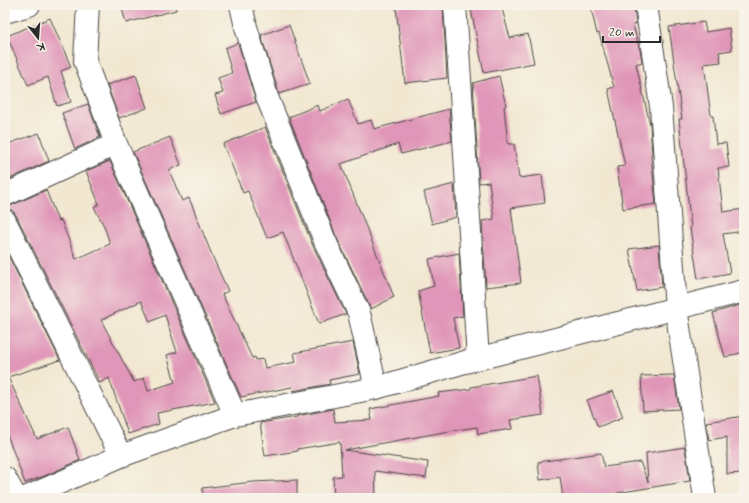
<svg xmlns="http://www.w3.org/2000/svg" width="749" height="503" font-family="Mynerve,sans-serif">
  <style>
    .building { fill: #e096b8; fill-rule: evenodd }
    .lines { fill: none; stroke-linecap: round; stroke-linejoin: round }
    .minor-casing { stroke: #494744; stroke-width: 24 }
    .minor { stroke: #fff; stroke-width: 22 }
  </style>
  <rect width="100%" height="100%" fill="#f7f3e8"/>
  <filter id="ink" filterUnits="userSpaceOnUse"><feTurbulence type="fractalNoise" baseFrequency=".025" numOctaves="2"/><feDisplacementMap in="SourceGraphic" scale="8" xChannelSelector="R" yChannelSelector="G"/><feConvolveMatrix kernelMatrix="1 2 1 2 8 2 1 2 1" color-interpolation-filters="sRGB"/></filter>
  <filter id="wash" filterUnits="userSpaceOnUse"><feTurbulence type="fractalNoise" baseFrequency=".012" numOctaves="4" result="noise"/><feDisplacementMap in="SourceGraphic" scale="16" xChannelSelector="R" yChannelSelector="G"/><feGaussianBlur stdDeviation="0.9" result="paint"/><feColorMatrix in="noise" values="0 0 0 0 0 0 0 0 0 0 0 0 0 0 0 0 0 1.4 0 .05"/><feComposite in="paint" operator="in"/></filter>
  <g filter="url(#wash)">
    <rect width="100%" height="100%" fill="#f2e8d2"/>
    <g id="blocks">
      <path class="building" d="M121 5H175L176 10 126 23Z
        M405 5H443L447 78 405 83 396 8Z
        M470 5H501L510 38 528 34 534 63 484 73Z
        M601 5H634L636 24 633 25 641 54 642 62 636 64 650 124 652 155H651L656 204 623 209 617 167 625 166 608 89 614 87 599 33 597 34 591 8Z
        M50 18 71 67 61 71 71 102 57 106 48 77 28 85 7 36Z
        M704 22 706 32 729 28 732 50 719 52 721 62 704 64 711 116H713L716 144 726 143 729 167 718 168 723 212 744 209V231L723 234 730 273 698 279 690 228H691L679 119H682L669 27Z
        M289 25 310 84 279 94 261 35Z
        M238 43 256 102 221 114 215 95 223 93 218 78 232 73 225 48Z
        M136 75 147 108 119 118 107 85Z
        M499 76 506 106 504 107 508 144H514L519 178 542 175 545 203 511 208 521 283 486 287 482 221 494 219 489 182 479 183 473 83Z
        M348 99 358 124 371 120 374 129 449 109 452 141 401 154 398 144 341 164 394 297 371 309 336 236 289 117 318 105 320 111Z
        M88 104 100 137 75 149 62 113Z
        M265 127 313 246 346 314 319 324 283 232 267 238 248 191 243 193 223 144Z
        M39 133 49 161 5 181V145Z
        M170 137 181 165 169 170 182 201 189 198 214 260 228 291 222 294 252 358 255 357 256 360 263 359 265 368 296 362 294 353 353 342 360 374 329 380 330 384 293 391 292 387 241 397 133 152Z
        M110 161 215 402 157 413 159 424 128 434 109 378 100 383 16 215 12 210 5 209V207L10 206 46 190 58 221 61 220 76 259 110 244 104 226 94 207 99 204 86 171ZM141 301 150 322 165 315 177 352 167 355 175 382 148 391 144 378 134 382 101 320Z
        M454 184 456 217 432 224 424 192Z
        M659 245 662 287 637 291 629 249Z
        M5 249 60 360 8 377 37 439 68 427 80 460 47 475 25 483 5 429Z
        M459 253 463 316 453 318 459 348 430 353 418 291 434 286 429 259Z
        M744 304V352L725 357 713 313Z
        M674 375 679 409 643 411 641 376Z
        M537 376 543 415 510 420 512 429 478 434 477 427 444 432 345 450 428 462 426 478 375 471 376 498H334L333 477 342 476 340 442 297 449 298 451 265 456 260 423 297 417V416L333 409 335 422 372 420 370 409 439 396 438 393 471 389V387Z
        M613 391 623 417 598 427 587 400Z
        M744 416V473L727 474V437L709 440 706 422Z
        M685 447 690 481 617 493V494L593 498H563L560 477 540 480 538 462 601 453 604 467 640 462 648 482 646 453Z
        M297 480V498H203L202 488 253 482Z"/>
    </g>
  </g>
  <g filter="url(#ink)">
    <use href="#blocks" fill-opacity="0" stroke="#494744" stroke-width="1"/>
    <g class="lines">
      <g class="minor-casing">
        <path id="minor" d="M88 5 85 61 116 144 235 415
          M241 5 246 27 267 97 325 241 359 313 376 388
          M455 5 464 139 478 359
          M646 5 661 107 676 308 705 498
          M5 12 29 5
          M5 195 116 144
          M5 221 121 456
          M5 478 16 498
          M25 498 121 456 235 415 376 388 465 362 744 291"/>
      </g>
      <use href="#minor" class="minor"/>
    </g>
  </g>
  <rect width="749" height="503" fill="none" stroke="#f7f3e8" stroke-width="20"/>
  <g transform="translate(38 38) rotate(163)" stroke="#f7f3e8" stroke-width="3" paint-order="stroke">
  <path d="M0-3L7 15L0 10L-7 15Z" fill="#2b2b2b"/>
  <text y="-6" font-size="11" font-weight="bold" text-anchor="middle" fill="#2b2b2b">K</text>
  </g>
  <path d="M603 36v6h57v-6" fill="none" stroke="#2b2b2b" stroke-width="2"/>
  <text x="609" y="36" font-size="12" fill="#2b2b2b" stroke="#f7f3e8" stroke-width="3" paint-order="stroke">20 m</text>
</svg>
